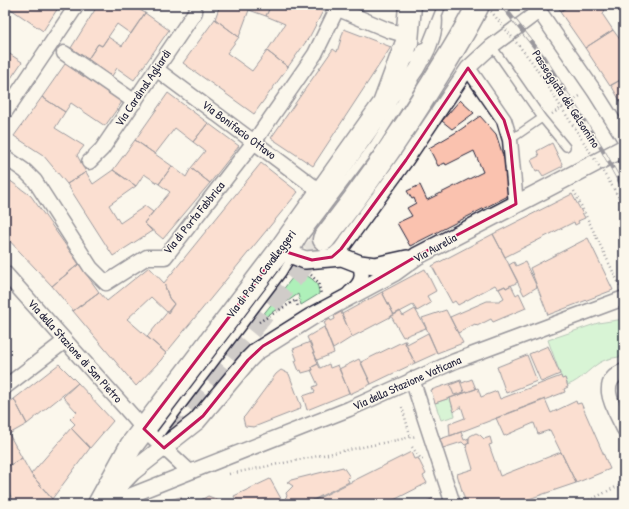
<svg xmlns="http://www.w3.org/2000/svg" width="629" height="509" font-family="'Patrick Hand',sans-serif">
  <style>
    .green { fill: #aef0b9; stroke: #68897a }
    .building { fill: #fac2af; stroke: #22223b }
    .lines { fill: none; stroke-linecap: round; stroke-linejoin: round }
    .primary-tunnel { stroke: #d0ccc9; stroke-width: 22; stroke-dasharray: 22 11; stroke-linecap: butt }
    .service-casing { stroke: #22223b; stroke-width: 10 }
    .minor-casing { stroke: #22223b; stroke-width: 17 }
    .tertiary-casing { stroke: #22223b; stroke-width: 20 }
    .primary-casing { stroke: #22223b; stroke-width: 25 }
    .path { stroke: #22223b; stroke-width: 2.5; stroke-dasharray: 1 3; stroke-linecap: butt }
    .service { stroke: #fbf7ec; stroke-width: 7 }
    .minor { stroke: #fbf7ec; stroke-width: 14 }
    .tertiary { stroke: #fbf7ec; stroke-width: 17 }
    .primary { stroke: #fbf7ec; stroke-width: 22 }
    .rail-casing { stroke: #22223b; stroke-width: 4.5 }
    .rail { stroke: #fbf7ec; stroke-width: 3; stroke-dasharray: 9; stroke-linecap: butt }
    .path-bridge { stroke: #22223b; stroke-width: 2.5; stroke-dasharray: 1 3; stroke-linecap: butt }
    .marked { fill: none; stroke: #c2185b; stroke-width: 3; stroke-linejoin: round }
    .labels { text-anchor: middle; stroke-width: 3; stroke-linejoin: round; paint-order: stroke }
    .street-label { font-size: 12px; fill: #22223b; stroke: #fbf7ec }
  </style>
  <rect width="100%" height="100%" fill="#fbf7ec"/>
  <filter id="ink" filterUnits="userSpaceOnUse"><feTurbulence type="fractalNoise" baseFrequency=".025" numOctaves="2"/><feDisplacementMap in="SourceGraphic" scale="8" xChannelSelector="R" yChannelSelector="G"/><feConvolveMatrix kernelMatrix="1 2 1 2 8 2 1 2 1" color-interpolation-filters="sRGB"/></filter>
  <g filter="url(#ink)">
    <path class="green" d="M305 275C314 279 319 284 319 294L301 305 298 294 264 318 262 316 293 277Z
      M624 319V356C615 358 607 358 599 363 588 370 581 380 568 385L565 378 562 379 548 340 598 323Z
      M450 398 455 416 441 420 435 403Z"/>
    <path class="building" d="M5 5H60L43 31Z
      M98 5H132L145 13 131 34 117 24 102 46 98 44 88 59 71 48Z
      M220 5H271L266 16 249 10 239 37 215 19Z
      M271 5H308L323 11 310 36 288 67 267 51 285 24 266 16Z
      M556 5H570L561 11Z
      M570 5 604 6 605 9 603 15 613 30 585 48 560 12Z
      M145 13 169 30 134 80 117 68 112 76 88 59 98 44 102 46 108 37 122 46Z
      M215 19 239 37 227 53 252 71 267 51 288 67 254 114 183 63Z
      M344 29 391 47 313 166 271 138 333 49 337 52Z
      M613 30 624 45V78L610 86 585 48Z
      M5 51 22 62 5 87Z
      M65 64 122 102 105 126 71 103 65 112 42 97Z
      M624 78V108L611 85Z
      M168 93 208 123 193 142 175 128 155 154 135 140Z
      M42 97 65 112 55 128 84 146 77 155 86 172 67 184 43 155 14 136Z
      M460 100 474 113 452 129 442 121Z
      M480 116 496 134 506 165 510 195 410 246 397 223 412 216 407 208 416 203 414 198 412 199 407 191 420 185 427 200 483 172 474 151 446 165 445 163 438 166 429 148 460 130Z
      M208 123 239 146 210 183 191 168 205 151 193 142Z
      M135 140 172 166 159 184 144 174 136 186 113 170Z
      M552 143 563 166 543 176 539 170 536 171 531 160 539 156 537 151Z
      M261 163 298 192 166 353 147 337 174 304 169 298 164 283Z
      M172 166 186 177 191 168 210 183 163 239 144 223 170 192 159 184Z
      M113 170 136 186 109 205 120 223 145 206 153 212 144 223 152 231 113 256 67 184 86 172 93 184Z
      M5 177 31 196 79 264 52 286 5 236Z
      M572 194 585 218 578 221 579 223 575 225 574 222 505 257 493 234Z
      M493 234 518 282 506 288 505 286 498 289 495 285 458 305 455 301 452 303 432 266Z
      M588 238 613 290 548 315 530 268Z
      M514 262 516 266 525 262 537 287 524 295 509 265Z
      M79 264 99 292 73 311 52 286Z
      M149 267 164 283 169 298 174 304 168 313 151 297 127 319 166 353 161 360 136 386 73 311 99 292 107 301Z
      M425 269 436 291 427 296 431 303 417 311 413 305 394 315 382 292Z
      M511 285 516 295 519 293 526 308 493 322 491 319 477 326 475 324 458 333 450 317 487 301H499L504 298 499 289 505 286 506 288Z
      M382 292 394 315 352 337 342 314Z
      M415 309 426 328 403 337 391 316 400 311 403 316Z
      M446 310 463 343 437 353 422 318Z
      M341 312 352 337 333 349 324 327 326 326 324 323 330 319 331 321 335 319 334 316Z
      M324 327 334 353 317 360 307 337Z
      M428 333 437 353 415 363 404 341H406L407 344Z
      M404 341 415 363 371 384 361 362Z
      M310 342 318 364 312 367 313 370 302 373 301 370 299 371 295 361 297 360 293 349Z
      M548 346 560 374 541 382 529 354Z
      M527 355 537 381 506 393 497 367Z
      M359 359 371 384 350 394 339 369Z
      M59 364 78 383 27 424 14 399Z
      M318 364 320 368 329 364 330 368 338 365 349 393 307 410 303 396 315 392 313 387 318 385 311 370H313L312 367Z
      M281 370 289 374 301 406 300 409 254 427 245 426 243 418 245 416 276 374Z
      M561 376 562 379 565 378 568 387 564 389 565 392 450 436 449 424 465 418 461 406 454 412 450 398 478 388 481 397 497 391 500 399Z
      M472 379 476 389 435 403 431 390 461 380 462 383Z
      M460 381 464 392 454 395 450 385Z
      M78 383 113 421 90 448 71 428 75 424 70 419 77 412 63 397Z
      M14 399 27 424 9 434 22 458 5 468V405Z
      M545 399 551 413 576 401 577 404 581 403 610 469 576 483 550 430 538 434 534 423 504 436 496 418Z
      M71 428 90 448 52 499 31 474Z
      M461 432 464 440 469 438V443L465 445 462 442 443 448 440 439Z
      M476 433 480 435 484 439 490 437 492 444 489 445 500 476 561 452 576 483 514 504H466L457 474 473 469 466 445 469 443 468 440 470 436Z
      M411 452 414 459 418 458 426 474 423 476 427 483 390 502 391 504H307Z
      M22 458 31 474 52 499 48 504H15L5 486V468Z
      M343 467 350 477 347 478 349 482 305 504 295 503 294 501 285 498 287 496 286 493 293 486 287 482 291 480Z
      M270 479 284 504H238L234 496Z
      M208 496 216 499 220 504H198L201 500Z
      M181 497 182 502 189 499 190 504H153Z
      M434 498 437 504H421Z"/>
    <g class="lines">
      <path class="primary-tunnel" d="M144 457 188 407 324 239"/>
      <g class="service-casing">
        <path id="service" d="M492 46 542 118 566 147
          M426 61C433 49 440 30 438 16
          M405 63 424 50 442 5
          M510 140 542 118
          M154 442 282 273 303 238 375 143 414 82"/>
      </g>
      <g class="minor-casing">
        <path id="minor" d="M329 5 388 30 408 36
          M535 5 595 92 624 138
          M64 53 135 102
          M468 68 504 120 510 140 516 204
          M156 69 321 192
          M389 99C403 86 421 71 424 50
          M5 112 77 5
          M5 157 25 171 35 181 91 268 106 283 147 257H165L254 142 315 54 337 9
          M89 162 102 149 195 12
          M332 257 341 249 406 160 468 68 492 46 539 11
          M5 273 144 429 190 472
          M350 293C361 284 364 278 360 264
          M624 371C595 382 615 410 624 429
          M412 379 453 504
          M5 387 65 341
          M109 504 349 409 455 361 624 298"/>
      </g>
      <g class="tertiary-casing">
        <path id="tertiary" d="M280 250 305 260 342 257 360 264 375 266 407 259
          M111 494 132 472 197 421 248 360 257 351 311 317 395 272 417 256 624 148"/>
      </g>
      <g class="primary-casing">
        <path id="primary" d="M324 239C363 189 399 138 432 84 448 58 465 32 478 5
          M99 504 131 446 280 250 384 104 407 42 410 5"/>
      </g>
      <path class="path" d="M552 114 580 96
        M614 189 624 207
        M574 191 620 286
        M311 275 318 282 321 294
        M259 322 296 300 298 307
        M402 407 411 438
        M412 447 421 459H424
        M229 474 417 436
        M582 504 624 483"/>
      <use href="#service" class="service"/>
      <use href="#minor" class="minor"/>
      <use href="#tertiary" class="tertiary"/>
      <use href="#primary" class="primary"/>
      <g class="rail-casing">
        <path id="rail" d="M502 5 543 57 602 149 624 189"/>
      </g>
      <use href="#rail" class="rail"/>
      <path class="path-bridge" d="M486 5 532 62 614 189"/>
    </g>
  </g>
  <path d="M0 0H629V509H0ZM468 68 504 120 510 140 516 204 417 256 263 346 248 360 203 416 164 448 144 429 280 250 312 260 332 257 341 249 406 160Z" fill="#fbf7ec" fill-opacity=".55" fill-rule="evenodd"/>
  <path class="marked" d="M468 68 504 120 510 140 516 204 417 256 263 346 248 360 203 416 164 448 144 429 280 250 312 260 332 257 341 249 406 160Z"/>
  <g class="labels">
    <g class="street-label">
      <text transform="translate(143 88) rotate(-56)" y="4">Via Cardinal Agliardi</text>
      <text transform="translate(566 99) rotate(57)" y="4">Passeggiata del Gelsomino</text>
      <text transform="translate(239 130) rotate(37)" y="4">Via Bonifacio Ottavo</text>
      <text transform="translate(194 218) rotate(-51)" y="4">Via di Porta Fabbrica</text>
      <text transform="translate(435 248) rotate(-29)" y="4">Via Aurelia</text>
      <text transform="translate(261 274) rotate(-53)" y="4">Via di Porta Cavalleggeri</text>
      <text transform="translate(75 351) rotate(48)" y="4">Via della Stazione di San Pietro</text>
      <text transform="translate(407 383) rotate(-24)" y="4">Via della Stazione Vaticana</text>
    </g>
  </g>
  <rect width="629" height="509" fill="none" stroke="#fbf7ec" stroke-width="20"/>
  <rect x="10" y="10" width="609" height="489" fill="none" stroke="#22223b" stroke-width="1.5" filter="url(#ink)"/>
</svg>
